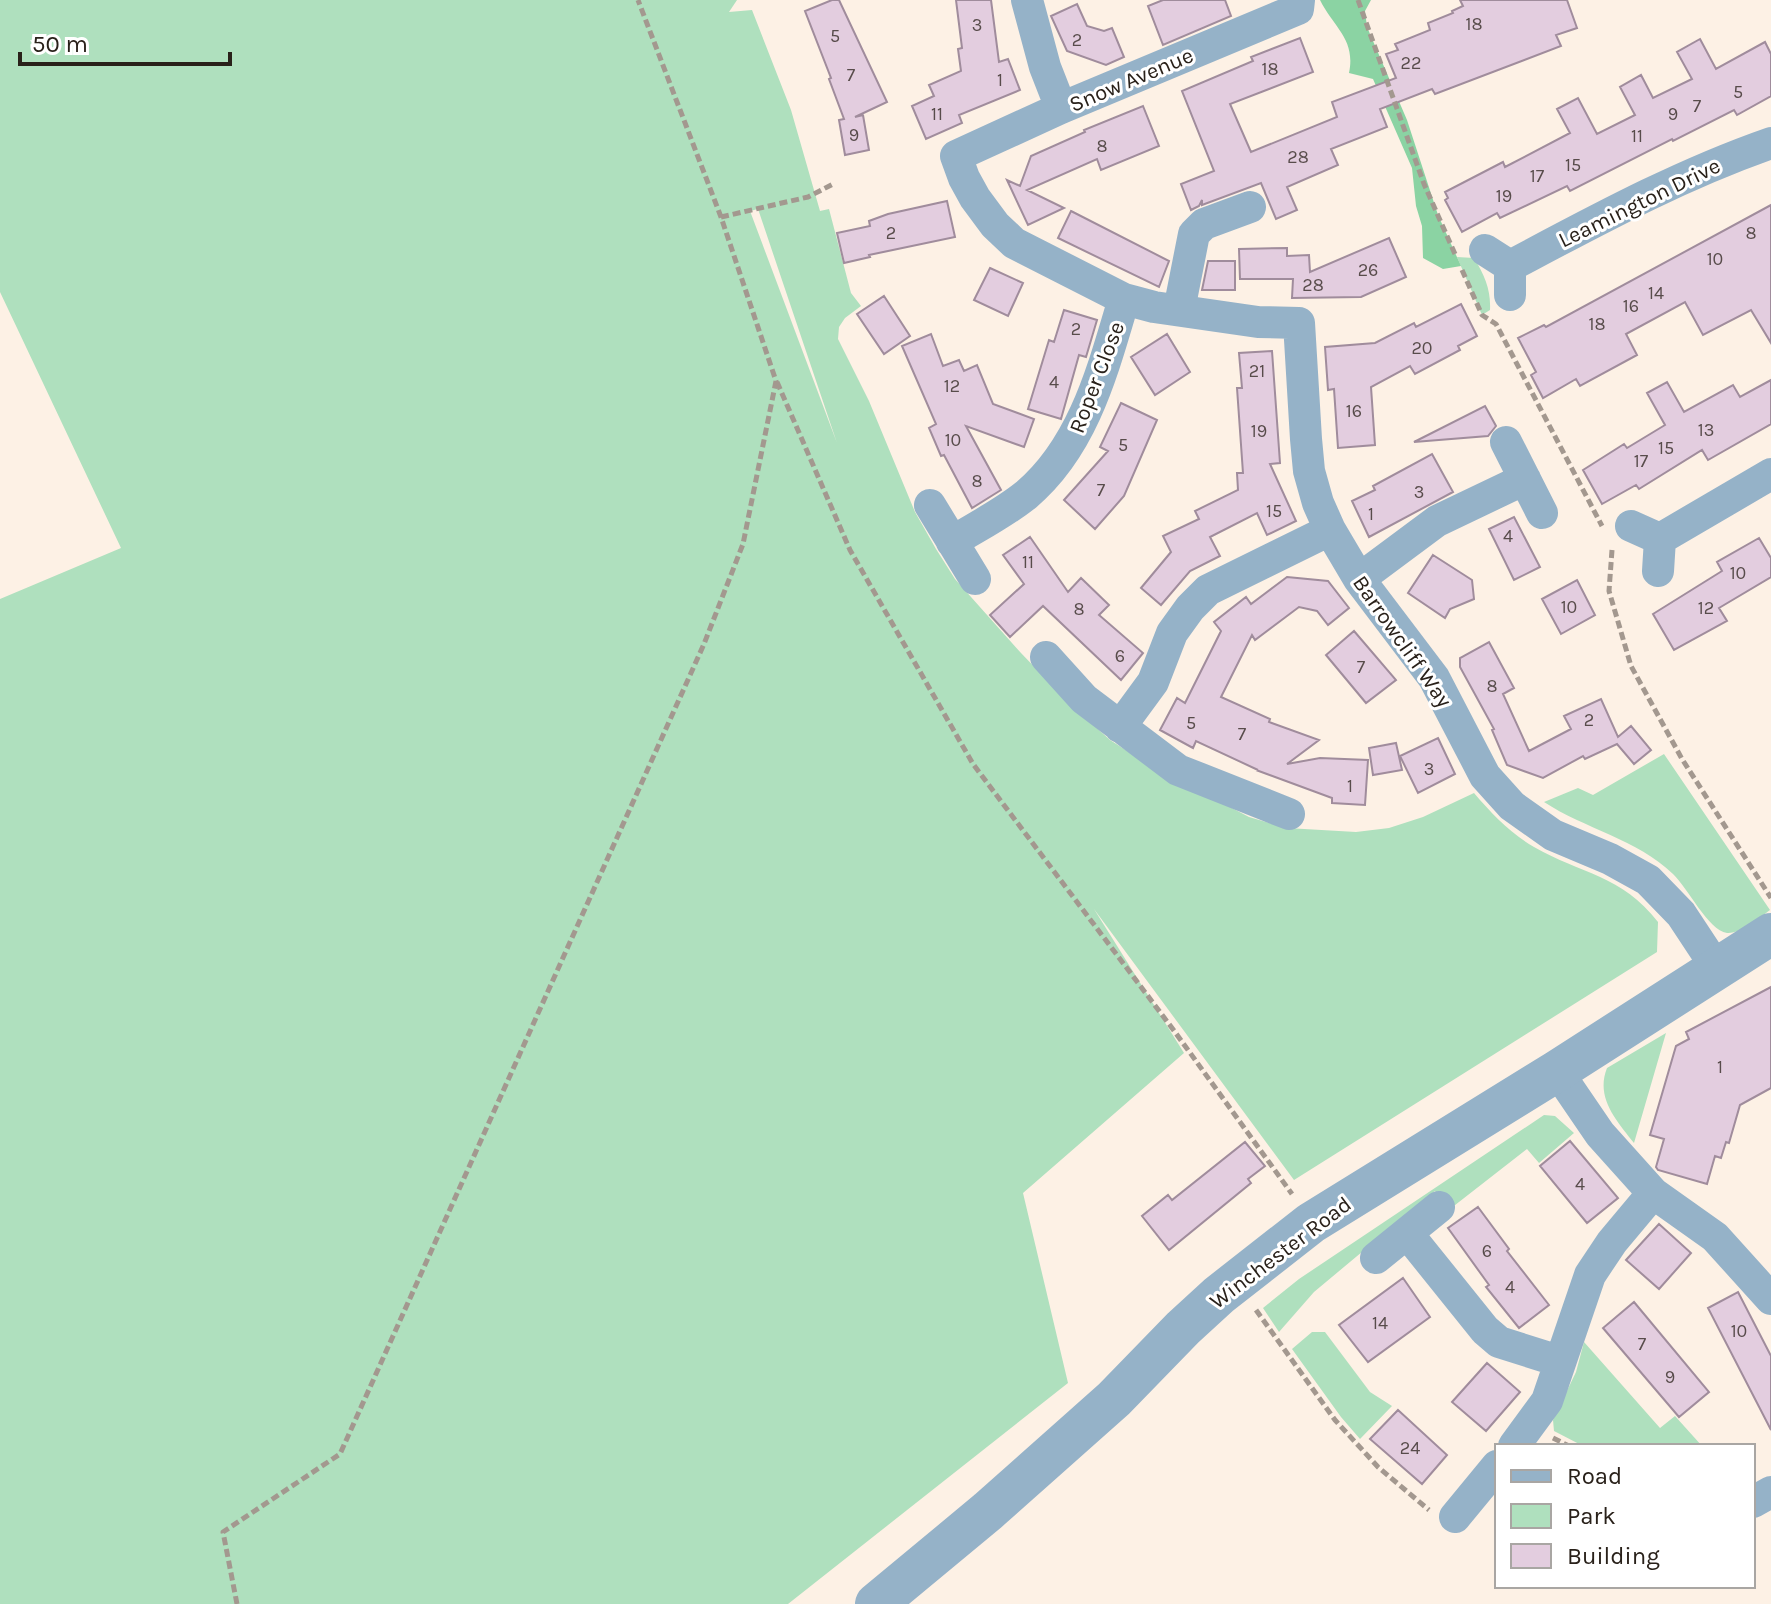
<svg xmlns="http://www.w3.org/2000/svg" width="1771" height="1604" font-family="Karla,sans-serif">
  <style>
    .green { fill: #afe0be; fill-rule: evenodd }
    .forest { fill: #8bd3a3 }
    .building { fill: #e3cddf; stroke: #a08c9c; stroke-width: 2 }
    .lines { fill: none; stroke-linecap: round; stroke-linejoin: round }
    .path { stroke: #a3988f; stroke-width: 5; stroke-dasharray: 8 4; stroke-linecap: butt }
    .minor { stroke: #95b2c8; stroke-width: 32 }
    .tertiary { stroke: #95b2c8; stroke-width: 42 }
    .labels { text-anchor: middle; stroke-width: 6; stroke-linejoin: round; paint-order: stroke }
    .number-label { font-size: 18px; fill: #584c4b }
    .street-label { font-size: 22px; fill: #29211a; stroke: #fff }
  </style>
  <rect width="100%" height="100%" fill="#fdf1e5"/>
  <path class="green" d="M0 0H737L729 12 752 10 791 110 820 211 829 209 851 293 861 306 845 318 839 327 838 339 869 401 915 512 936 549 955 579 1021 653 1069 703 1110 740 1146 763 1249 817 1287 828 1356 832 1389 828 1423 817 1474 793C1492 814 1510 833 1534 847 1581 874 1622 875 1658 922L1657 952 1294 1180 1094 909 1184 1053 1023 1193 1068 1383 788 1604H0V599L121 548 0 292ZM758 209 837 443 750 211Z
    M1457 257 1474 258C1485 276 1491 290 1490 310L1482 315Z
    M1664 754 1770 910C1759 918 1741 934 1727 933 1708 930 1688 888 1673 874 1637 839 1585 829 1544 802L1578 788 1593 795Z
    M1666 1033 1634 1143C1617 1121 1595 1098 1607 1068Z
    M1544 1115 1555 1116 1574 1133 1539 1163 1527 1149 1450 1209 1435 1191 1314 1292 1279 1332 1263 1308 1299 1279Z
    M1312 1332H1325L1370 1392 1392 1406 1360 1439 1341 1417 1292 1349Z
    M1584 1342 1660 1428 1675 1416 1702 1446H1583L1554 1431 1553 1420 1576 1372Z"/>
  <path class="forest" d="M1320 0H1371L1365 11 1367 27 1407 120 1438 215 1461 266 1443 269 1423 258 1422 226 1416 206 1412 168 1373 79 1349 73C1356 39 1334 28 1320 0Z"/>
  <path class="building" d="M832 0H839L887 102 855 117 863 115 869 150 845 155 839 120 844 119 829 79 831 78 805 11Z
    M956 0H991L999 62 1008 59 1020 90 959 115 962 123 926 139 912 106 934 96 929 85 961 71 958 49 962 48Z
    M1163 0H1225L1231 16 1163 45 1148 6Z
    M1460 0H1567L1577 28 1556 35 1561 46 1435 94 1432 89 1380 109 1387 127 1331 149 1338 165 1287 187 1297 210 1276 219 1261 183 1202 205V200L1199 206 1191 210 1181 184 1214 171 1182 91 1253 61 1251 57 1300 38 1313 72 1230 104 1251 152 1337 117 1332 102 1396 78 1386 54 1398 50 1395 44 1430 30 1428 23 1453 13 1452 11 1463 6Z
    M1077 4 1087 26 1104 31 1112 28 1124 57 1106 65 1067 51 1051 16Z
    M1700 39 1716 69 1765 42 1771 54V96L1737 115 1734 110 1673 141 1672 139 1570 191 1567 186 1500 218 1497 213 1462 232 1445 200 1448 198 1445 192 1503 162 1505 167 1570 133 1557 109 1578 98 1597 134 1635 115 1620 87 1641 75 1653 98 1692 79 1677 52Z
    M1143 106 1159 146 1101 170 1097 159 1027 190 1064 208 1028 225 1007 180 1020 186 1031 156 1085 132 1084 130Z
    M947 201 955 237 869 255 870 257 844 263 837 233 870 226 869 221 888 214Z
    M1771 205V343L1751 310 1703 335 1685 302 1626 334 1637 355 1580 386 1576 379 1543 398 1531 375 1536 372 1518 338 1544 325 1546 327Z
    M1071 211 1169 261 1159 287 1058 238Z
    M1389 238 1406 277 1361 297 1292 298 1293 279H1240L1239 249 1287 248V256L1309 255 1310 272Z
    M1208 261H1235V290H1202Z
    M990 268 1023 283 1008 316 974 300Z
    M884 296 910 336 884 354 857 314Z
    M1461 304 1477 336 1458 346 1460 350 1415 374 1410 366 1371 387 1375 445 1338 448 1334 389 1328 390 1325 347 1375 343 1414 323 1416 327Z
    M1064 310 1097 320 1086 357 1079 355 1061 419 1028 409 1049 340 1054 342Z
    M931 334 943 366 959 360 964 371 977 365 993 404 1034 419 1024 447 966 426 1001 490 972 508 944 455 941 456 929 428 936 424 902 346Z
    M1167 334 1190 372 1155 395 1131 357Z
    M1272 351 1280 463 1270 464 1296 521 1267 535 1257 513 1210 537 1220 556 1190 571 1161 605 1141 588 1171 552 1163 536 1199 519 1195 511 1238 490 1237 473H1243L1237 388H1242L1239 353Z
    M1771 380V424L1708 460 1702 450 1639 489 1636 485 1602 504 1583 470 1624 444 1627 448 1665 425 1647 393 1667 382 1684 412 1733 385 1740 397Z
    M1121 403 1157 420 1124 496 1095 529 1064 500 1108 451 1100 447Z
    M1485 406 1496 426 1488 436 1414 442Z
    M1432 454 1453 492 1369 537 1352 501 1375 490 1373 486Z
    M1514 517 1540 567 1514 580 1489 529Z
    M1030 537 1068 592 1081 578 1109 605 1099 615 1143 653 1121 680 1043 606 1010 637 990 615 1024 584 1003 555Z
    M1759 538 1771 558V577L1719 608 1727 621 1674 650 1653 614 1722 571 1717 562Z
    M1433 555 1472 580 1474 599 1450 609 1445 618 1408 593Z
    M1287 577 1328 581 1349 608 1328 625 1317 611 1299 607 1255 640 1252 635 1221 697 1270 719 1269 722 1319 740 1287 764 1320 758 1368 760 1365 805 1332 803V798L1256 770H1258L1196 741 1193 748 1160 730 1177 698 1185 703 1221 631 1214 622 1246 597 1251 604Z
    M1577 580 1595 615 1561 634 1542 599Z
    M1354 631 1396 680 1366 703 1326 655Z
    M1489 642 1514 688 1503 694 1529 751 1571 729 1564 716 1601 699 1618 737 1631 726 1651 750 1634 764 1617 744 1585 759 1583 756 1543 778 1507 765 1492 730 1494 729 1460 667V658Z
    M1438 738 1455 774 1418 793 1400 756Z
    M1396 743 1402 770 1373 775 1369 748Z
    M1771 987V1088L1740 1105 1729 1143 1726 1142 1721 1158 1715 1156 1707 1184 1658 1170 1656 1167 1664 1139 1650 1135 1676 1046 1689 1039 1686 1032Z
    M1570 1141 1618 1198 1587 1223 1540 1166Z
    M1245 1142 1265 1166 1248 1179 1251 1183 1169 1250 1142 1216 1168 1195 1172 1200Z
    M1478 1207 1509 1249 1507 1251 1549 1305 1519 1328 1486 1287 1489 1285 1448 1228Z
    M1659 1224 1691 1253 1659 1289 1626 1260Z
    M1403 1278 1430 1317 1368 1362 1339 1325Z
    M1738 1292 1771 1356V1430L1708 1308Z
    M1634 1302 1709 1392 1679 1417 1603 1328Z
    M1487 1363 1520 1392 1486 1431 1452 1402Z
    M1398 1410 1447 1455 1422 1484 1370 1439Z"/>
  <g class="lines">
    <path class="path" d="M1358 0 1424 184 1455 254
      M721 217 808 197 833 184
      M1462 270 1482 315 1496 324 1602 526
      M777 382 850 550 973 764 1175 1032 1292 1194
      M1612 550 1609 591 1631 666 1682 759 1771 898
      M1256 1310 1335 1420 1378 1467 1429 1510
      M1553 1438 1569 1446
      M237 1604 223 1532 340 1454 704 644 743 544 776 381 721 217 638 0"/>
    <path class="minor" d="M1027 0 1045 67 1061 108
      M1299 0 1298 9 1061 108 956 156 964 178 975 198 995 225 1014 243 1124 299 1154 307 1258 322 1299 323 1306 439 1309 471 1318 503 1330 530 1359 579 1434 678 1485 776 1512 806 1553 835 1610 859 1648 880 1681 914 1716 967
      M1485 250 1510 266C1595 221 1679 175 1771 143
      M1510 266V295
      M1179 310 1194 234 1204 224 1250 207
      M1506 442 1542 513
      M930 505 975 579
      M1631 526 1660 539
      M952 542C976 527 1004 513 1026 495 1084 446 1103 369 1124 299
      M1658 571 1660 539 1771 474
      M1359 579 1437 521 1525 479
      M1046 657 1084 699 1178 770 1289 814
      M1120 727 1153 682 1172 633 1190 608 1208 590 1330 530
      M1557 1071 1600 1134 1653 1193 1715 1237 1771 1299
      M1407 1233 1485 1330 1499 1342 1559 1361
      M1376 1258 1439 1207
      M1514 1446 1547 1401 1590 1275 1612 1242 1653 1193
      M1753 1502 1771 1492
      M1455 1517 1497 1466"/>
    <path class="tertiary" d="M876 1604 988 1511 1114 1399 1183 1328 1219 1295 1311 1223 1557 1071 1771 934"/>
  </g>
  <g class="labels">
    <g class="number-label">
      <text x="1474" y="30">18</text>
      <text x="977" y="31">3</text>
      <text x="835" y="42">5</text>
      <text x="1077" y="46">2</text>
      <text x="1411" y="69">22</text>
      <text x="1270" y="75">18</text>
      <text x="851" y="81">7</text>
      <text x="1000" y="86">1</text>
      <text x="1738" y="98">5</text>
      <text x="1697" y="112">7</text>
      <text x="937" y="120">11</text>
      <text x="1673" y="120">9</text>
      <text x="854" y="141">9</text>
      <text x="1637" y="142">11</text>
      <text x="1102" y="152">8</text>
      <text x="1298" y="163">28</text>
      <text x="1573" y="171">15</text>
      <text x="1537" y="182">17</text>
      <text x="1504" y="202">19</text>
      <text x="891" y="239">2</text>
      <text x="1751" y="239">8</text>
      <text x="1715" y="265">10</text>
      <text x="1368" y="276">26</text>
      <text x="1313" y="291">28</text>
      <text x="1656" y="299">14</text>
      <text x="1631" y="312">16</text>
      <text x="1597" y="330">18</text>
      <text x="1076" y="335">2</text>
      <text x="1422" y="354">20</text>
      <text x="1257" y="377">21</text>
      <text x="1054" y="388">4</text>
      <text x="952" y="392">12</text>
      <text x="1354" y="417">16</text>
      <text x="1706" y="436">13</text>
      <text x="1259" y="437">19</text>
      <text x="953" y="446">10</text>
      <text x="1123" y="451">5</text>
      <text x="1666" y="454">15</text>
      <text x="1641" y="467">17</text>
      <text x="977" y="487">8</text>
      <text x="1101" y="496">7</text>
      <text x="1419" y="498">3</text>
      <text x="1274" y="517">15</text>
      <text x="1371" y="520">1</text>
      <text x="1508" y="542">4</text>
      <text x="1028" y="568">11</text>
      <text x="1738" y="579">10</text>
      <text x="1569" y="613">10</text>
      <text x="1706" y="614">12</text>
      <text x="1079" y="615">8</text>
      <text x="1120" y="662">6</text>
      <text x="1361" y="673">7</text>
      <text x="1492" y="692">8</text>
      <text x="1589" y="726">2</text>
      <text x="1191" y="729">5</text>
      <text x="1242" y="740">7</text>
      <text x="1429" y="775">3</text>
      <text x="1350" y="792">1</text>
      <text x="1720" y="1073">1</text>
      <text x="1580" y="1190">4</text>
      <text x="1487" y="1257">6</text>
      <text x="1510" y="1293">4</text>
      <text x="1380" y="1329">14</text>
      <text x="1739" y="1337">10</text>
      <text x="1642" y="1350">7</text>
      <text x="1670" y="1383">9</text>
      <text x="1410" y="1454">24</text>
    </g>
    <g class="street-label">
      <text transform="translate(1131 79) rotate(-23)" y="8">Snow Avenue</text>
      <text transform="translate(1639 202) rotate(-26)" y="8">Leamington Drive</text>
      <text transform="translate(1096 377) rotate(-69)" y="8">Roper Close</text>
      <text transform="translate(1403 641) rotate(55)" y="8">Barrowcliff Way</text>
      <text transform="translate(1280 1252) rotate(-37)" y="8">Winchester Road</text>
    </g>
  </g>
  <rect x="1495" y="1444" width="260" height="144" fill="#ffffff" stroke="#a9a6a3" stroke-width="2"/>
  <rect x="1511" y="1470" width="40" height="12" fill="#95b2c8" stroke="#a9a6a3" stroke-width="2"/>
  <text x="1567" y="1484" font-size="24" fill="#29211a">Road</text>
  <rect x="1511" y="1504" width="40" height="24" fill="#afe0be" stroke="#a9a6a3" stroke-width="2"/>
  <text x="1567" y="1524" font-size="24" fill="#29211a">Park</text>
  <rect x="1511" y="1544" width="40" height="24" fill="#e3cddf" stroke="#a9a6a3" stroke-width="2"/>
  <text x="1567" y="1564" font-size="24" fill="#29211a">Building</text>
  <path d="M20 52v12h210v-12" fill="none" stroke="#29211a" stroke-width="4"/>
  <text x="32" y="52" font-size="24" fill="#29211a" stroke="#ffffff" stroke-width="6" paint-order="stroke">50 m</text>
</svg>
